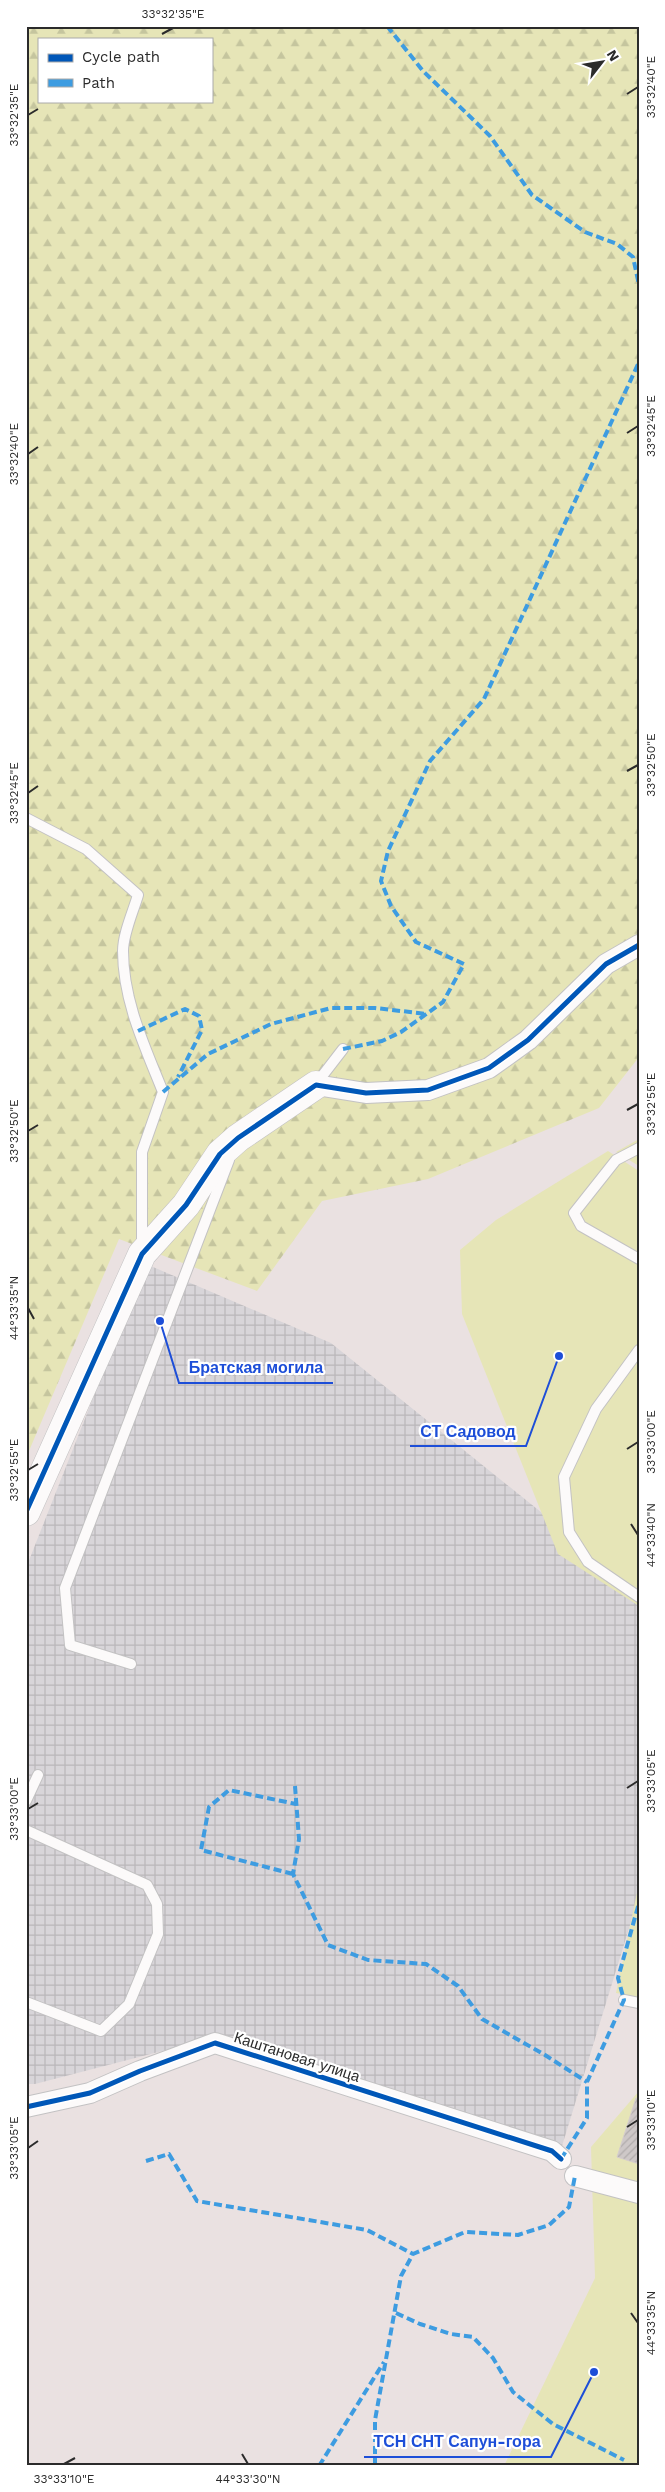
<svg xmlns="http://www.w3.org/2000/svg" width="665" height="2492" font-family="'Work Sans',sans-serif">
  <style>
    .industrial { fill: url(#industrial-grid) }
    .grass { fill: #e6e5b7 }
    .forest { fill: url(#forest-firs); fill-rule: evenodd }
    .building { fill: url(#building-hatch); stroke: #d5cdcd }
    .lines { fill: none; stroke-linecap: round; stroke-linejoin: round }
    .lane-casing { stroke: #c3c2c3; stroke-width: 12 }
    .street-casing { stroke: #c3c2c3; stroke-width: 22 }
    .secondary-casing { stroke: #c3c2c3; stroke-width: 29 }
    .lane { stroke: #fcfafa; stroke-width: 10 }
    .street { stroke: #fcfafa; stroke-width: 20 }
    .secondary { stroke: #fcfafa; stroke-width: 28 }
    .quiet { stroke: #3d9ce1; stroke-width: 4; stroke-dasharray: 8 4; stroke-linecap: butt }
    .cycleway-casing { stroke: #fff; stroke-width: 8 }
    .cycleway { stroke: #0057b8; stroke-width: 5 }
    .ticks { fill: none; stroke: #2b2b2b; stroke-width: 2 }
    .labels { text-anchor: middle; stroke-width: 4.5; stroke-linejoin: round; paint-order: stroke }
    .street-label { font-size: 15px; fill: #2b2b2b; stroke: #fff }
    .leader { fill: none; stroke: #1d4ed8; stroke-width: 2 }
    .callout-dot { fill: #1d4ed8; stroke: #fff; stroke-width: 2 }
    .callout-label { font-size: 16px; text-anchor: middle; font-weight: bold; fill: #1d4ed8; stroke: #fff; stroke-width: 4.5; stroke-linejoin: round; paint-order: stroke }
    .neatline { fill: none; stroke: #2b2b2b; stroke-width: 2 }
    .ticks-label { font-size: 12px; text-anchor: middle; fill: #2b2b2b }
  </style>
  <defs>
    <pattern id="industrial-grid" width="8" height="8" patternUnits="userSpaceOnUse" patternTransform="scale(1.25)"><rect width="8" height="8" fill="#d8d5d9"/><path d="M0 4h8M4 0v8" fill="none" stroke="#bab7ba"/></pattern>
    <pattern id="forest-firs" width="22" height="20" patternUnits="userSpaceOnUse" patternTransform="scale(1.25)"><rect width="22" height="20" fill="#e6e5b7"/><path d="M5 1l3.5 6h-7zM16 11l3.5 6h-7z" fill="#c5c59e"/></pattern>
    <pattern id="building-hatch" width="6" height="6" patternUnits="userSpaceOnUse" patternTransform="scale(1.25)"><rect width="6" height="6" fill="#cec8c8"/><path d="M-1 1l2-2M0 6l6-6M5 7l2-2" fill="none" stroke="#b1acac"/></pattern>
  </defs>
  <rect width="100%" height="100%" fill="#eae1e1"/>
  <path class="industrial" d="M146 1264 331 1343 639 1591V1896L562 2146 220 2036 35 2084H26V1568Z"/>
  <path class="grass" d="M639 1139V1166L616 1152Z
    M608 1151 639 1171V1606L558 1554 462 1314 460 1250 496 1220Z
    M639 1883V1997L616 1993Z
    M639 2091V2466H504L595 2278 591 2147Z"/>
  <path class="forest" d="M26 26H639V1057L599 1108 428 1179 322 1201 257 1291 119 1239 26 1458ZM39 39H211V101H39Z"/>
  <path class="building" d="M636 2098 639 2099V2164L617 2157Z"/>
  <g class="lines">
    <g class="lane-casing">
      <path id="lane" d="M26 818 86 849 138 895C133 912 123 934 123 951 123 1001 145 1047 163 1092L142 1152V1247
        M316 1084 343 1049
        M639 1148 616 1160 574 1213 581 1226 639 1259
        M639 1350 596 1409 564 1477 569 1532 588 1562 639 1597
        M131 1664 70 1645 65 1588 229 1160
        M26 1801 38 1775
        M624 2000 639 2003
        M26 2002 101 2031 129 2004 158 1934 157 1904 147 1885 28 1831"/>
    </g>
    <g class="street-casing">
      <path id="street" d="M316 1085 366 1093 428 1090 489 1068 528 1040 606 964 639 945
        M26 2107 90 2093 140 2071 215 2043 552 2151 561 2159
        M575 2176 639 2193"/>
    </g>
    <g class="secondary-casing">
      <path id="secondary" d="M26 1512 142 1254 186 1205 220 1154 238 1138 316 1085"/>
    </g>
    <use href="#lane" class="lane"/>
    <use href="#street" class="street"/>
    <use href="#secondary" class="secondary"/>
    <path class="quiet" d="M387 26 423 71 490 136 532 195 585 232 617 244 633 257 639 285
      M138 1031 185 1009 199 1016 202 1030 178 1077
      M343 1049 382 1041 401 1032 443 1002 464 964 416 942 391 906 381 881 388 851 430 761 484 699 639 362
      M163 1092 208 1054 271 1024 331 1008H375L427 1014
      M295 1786 299 1839 293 1874 328 1945 368 1960 426 1964 458 1986 482 2019 545 2055 587 2082
      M293 1874 201 1850 209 1807 229 1790 296 1804
      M561 2159 587 2118V2082L624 2000 618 1978 639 1903
      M146 2161 169 2154 197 2201 367 2230 413 2254
      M396 2313 420 2324 451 2334 473 2337 493 2358 513 2392 553 2424 624 2460
      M319 2466 384 2362
      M375 2466V2420L401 2276 413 2254 465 2232 518 2235 549 2225 569 2207 575 2176"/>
    <g class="cycleway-casing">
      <path id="cycleway" d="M26 1512 142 1254 186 1205 220 1154 238 1138 316 1085 366 1093 428 1090 489 1068 528 1040 606 964 639 945
        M26 2107 90 2093 140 2071 215 2043 552 2151 561 2159"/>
    </g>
    <use href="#cycleway" class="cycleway"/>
  </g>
  <path class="ticks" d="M162 34 173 28M627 94 638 87M28 115 38 109M627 433 638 426M28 454 38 447M627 771 638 765M28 793 38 786M627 1110 638 1104M28 1131 38 1125M28 1308 34 1319M627 1449 638 1442M28 1470 38 1464M631 1524 638 1535M627 1788 638 1781M28 1809 38 1803M627 2127 638 2120M28 2148 38 2141M631 2313 638 2323M242 2454 248 2464M64 2464 75 2458"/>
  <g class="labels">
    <g class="street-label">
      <text transform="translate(297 2057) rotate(18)" y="5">Каштановая улица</text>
    </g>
  </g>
  <path class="leader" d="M160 1321L179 1383H333M559 1356L526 1446H410M594 2372L551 2457H364"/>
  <g class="callout-dot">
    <circle cx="160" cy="1321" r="5"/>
    <circle cx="559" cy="1356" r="5"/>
    <circle cx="594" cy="2372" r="5"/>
  </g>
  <g class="callout-label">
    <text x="256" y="1373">Братская могила</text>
    <text x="468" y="1437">СТ Садовод</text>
    <text x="457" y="2447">ТСН СНТ Сапун-гора</text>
  </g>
  <rect width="665" height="2492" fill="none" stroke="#ffffff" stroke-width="55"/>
  <rect x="38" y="38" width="175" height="65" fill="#ffffff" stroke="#aaaaaa"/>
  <rect x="48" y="54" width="25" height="8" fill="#0057b8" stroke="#aaaaaa"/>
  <text x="82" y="62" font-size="15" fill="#2b2b2b">Cycle path</text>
  <rect x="48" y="79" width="25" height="8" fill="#3d9ce1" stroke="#aaaaaa"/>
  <text x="82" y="88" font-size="15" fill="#2b2b2b">Path</text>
  <g transform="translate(602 62) rotate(59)" stroke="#ffffff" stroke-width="4" paint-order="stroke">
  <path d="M0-4L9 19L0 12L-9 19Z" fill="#2b2b2b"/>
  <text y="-8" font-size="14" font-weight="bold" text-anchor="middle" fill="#2b2b2b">N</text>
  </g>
  <rect x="28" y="28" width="610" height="2436" class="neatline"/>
  <g class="ticks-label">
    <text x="173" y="18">33°32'35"E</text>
    <text transform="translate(651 87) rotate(-90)" y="4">33°32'40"E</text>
    <text transform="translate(14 115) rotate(-90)" y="4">33°32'35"E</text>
    <text transform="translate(651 426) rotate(-90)" y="4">33°32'45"E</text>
    <text transform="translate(14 454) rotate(-90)" y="4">33°32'40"E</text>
    <text transform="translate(651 765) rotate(-90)" y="4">33°32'50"E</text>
    <text transform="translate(14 793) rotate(-90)" y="4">33°32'45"E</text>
    <text transform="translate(651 1104) rotate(-90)" y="4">33°32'55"E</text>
    <text transform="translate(14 1131) rotate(-90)" y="4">33°32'50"E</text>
    <text transform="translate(14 1308) rotate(-90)" y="4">44°33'35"N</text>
    <text transform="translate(651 1442) rotate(-90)" y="4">33°33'00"E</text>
    <text transform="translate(14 1470) rotate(-90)" y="4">33°32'55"E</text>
    <text transform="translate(651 1535) rotate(-90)" y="4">44°33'40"N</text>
    <text transform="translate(651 1781) rotate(-90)" y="4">33°33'05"E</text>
    <text transform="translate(14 1809) rotate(-90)" y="4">33°33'00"E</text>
    <text transform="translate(651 2120) rotate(-90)" y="4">33°33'10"E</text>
    <text transform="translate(14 2148) rotate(-90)" y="4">33°33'05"E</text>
    <text transform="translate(651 2323) rotate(-90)" y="4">44°33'35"N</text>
    <text x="64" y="2483">33°33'10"E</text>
    <text x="248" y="2483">44°33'30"N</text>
  </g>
</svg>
